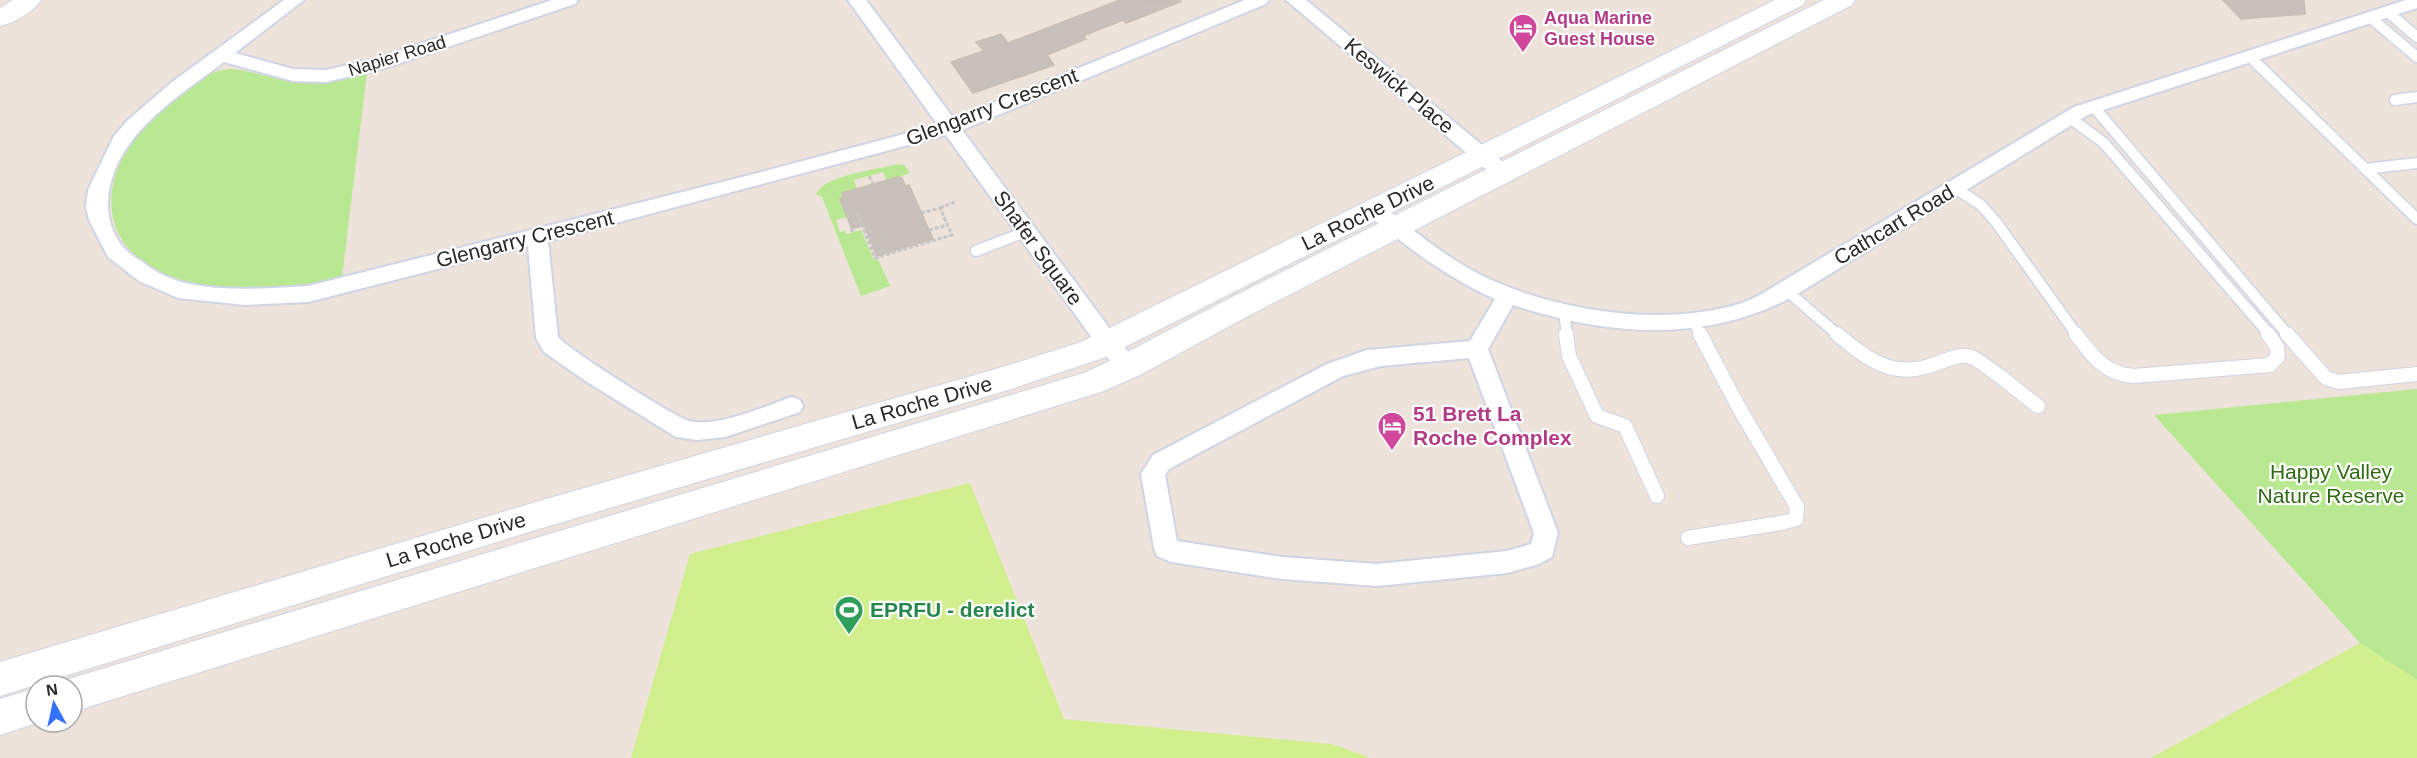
<svg xmlns="http://www.w3.org/2000/svg" width="2417" height="758" font-family="Arial,sans-serif">
  <style>
    .green { fill: #b9e892 }
    .pitch { fill: #d1f08d }
    .building { fill: #c8c0ba; stroke: #c8beb4; stroke-width: 1.5 }
    .lines { fill: none; stroke-linecap: round; stroke-linejoin: round }
    .lane-far1-casing { stroke: #cfd5e4; stroke-width: 13 }
    .lane-casing { stroke: #cfd5e4; stroke-width: 16 }
    .street-casing { stroke: #cfd5e4; stroke-width: 4 }
    .secondary-casing { stroke: #cfd5e4; stroke-width: 2 }
    .path { stroke: #c7c7c7; stroke-width: 3; stroke-dasharray: 4 2; stroke-linecap: butt }
    .lane-far1 { stroke: #fff; stroke-width: 10 }
    .lane { stroke: #fff; stroke-width: 14 }
    .street { fill: #fff; fill-rule: evenodd }
    .secondary { fill: #fff; fill-rule: evenodd }
    .labels { text-anchor: middle; stroke-width: 4.5; stroke-linejoin: round; paint-order: stroke }
    .far-hotel-label { font-size: 18px; font-weight: bold; fill: #b23c85; stroke: #fff; text-anchor: start }
    .far-street-label { font-size: 18px; fill: #292929; stroke: #fff }
    .street-label { font-size: 21px; fill: #292929; stroke: #fff }
    .hotel-label { font-size: 21px; font-weight: bold; fill: #b23c85; stroke: #fff; text-anchor: start }
    .park-label { font-size: 21px; fill: #306b14; stroke: #fff }
    .leisure-label { font-size: 21px; font-weight: bold; fill: #27864d; stroke: #fff; text-anchor: start }
  </style>
  <rect width="100%" height="100%" fill="#ede3da"/>
  <path class="green" d="M228 69C248 69 268 78 288 81 315 86 341 81 367 73L342 277C297 287 253 292 207 285 97 270 83 182 159 111 179 93 201 73 228 69Z
    M898 164 904 165 910 173 887 181 883 172 854 180 857 189 840 199 847 217 836 220 840 232 845 231 847 234 861 230 874 260 878 259 890 286 861 296 822 197 816 194C824 175 879 169 898 164Z
    M2417 389V680L2360 643 2154 415Z"/>
  <path class="pitch" d="M970 483 1064 719 1332 744 1371 758H631L690 554Z
    M2360 643 2417 680V758H2151Z"/>
  <path class="building" d="M1120 0 1182 1 1126 23 1123 20 1083 36 1086 39 1047 55 1054 65 973 93 951 62 984 51 976 42 1001 34 1008 43Z
    M2223 0H2304L2305 14 2241 19Z
    M898 177 902 178 905 186 909 185 933 239 877 256 864 225 852 229 840 199 843 198 842 193Z"/>
  <g class="lines">
    <g class="lane-far1-casing">
      <path id="lane-far1" d="M2388 12 2417 37
        M2371 18 2417 57
        M2249 56 2417 219
        M2395 100 2417 97
        M2093 106 2288 335
        M2070 118 2104 143 2270 335
        M2365 169 2417 163
        M1955 188 1981 205 1996 222 2077 335
        M976 251 1027 231
        M1786 290 1838 335
        M1564 312 1567 335
        M1692 319 1701 335"/>
    </g>
    <g class="lane-casing">
      <path id="lane" d="M1566 334 1569 356 1597 416 1625 426 1657 496
        M1837 334C1868 360 1894 380 1935 364 1947 360 1959 353 1971 357 1982 360 2025 397 2038 406
        M2076 334C2092 356 2105 374 2134 376L2270 365 2278 356 2277 347 2268 334
        M2287 334 2326 378 2339 382 2417 374
        M1688 538 1781 523 1796 519 1797 507 1738 406 1700 334"/>
    </g>
    <g class="street-casing">
      <path id="street" d="M284 0H304L235 53 293 69 326 70 375 59 552 0H578L575 4 385 68 326 82 293 81 224 62C192 86 155 110 131 142 108 172 97 215 123 247 127 252 135 257 141 261 154 271 172 281 190 284 228 292 269 288 308 286L754 174 938 125 848 0H866L954 119 1245 0H1269L1266 4 962 130 1116 337 1140 366 1137 372C1120 378 1111 361 1100 349L946 135 548 241 558 337C566 348 676 418 689 421 718 428 765 406 792 397L800 400 803 406 800 412 725 437 697 440 676 437 584 380 544 352 536 338 528 246 308 302 245 305 178 298 139 281 108 257 89 220 86 207 88 190 114 136 128 120 172 82Z
        M1286 0H1306L1510 168 1513 173 1510 178 1503 180 1496 178Z
        M2406 0H2417V8L2088 115 1794 296C1705 344 1607 336 1513 305L1488 349 1558 533 1552 557 1539 564 1507 573 1377 586 1282 579 1171 562 1157 556 1154 548 1141 474 1153 455 1327 364 1367 350 1470 341 1495 299C1448 278 1408 248 1368 215L1365 210 1368 205 1375 203 1382 205C1415 232 1449 260 1487 278 1558 311 1664 328 1742 303 1754 299 1767 291 1778 284L2074 107ZM1469 358 1534 533 1531 544 1507 551 1377 564 1282 557 1177 541 1165 475 1169 469 1343 376 1381 366Z"/>
    </g>
    <g class="secondary-casing">
      <path id="secondary" d="M13 0H41C33 12 14 23 0 26V8Z
        M1775 0H1806L1803 5 1103 358 1008 390 529 532 0 696V662L529 504 1006 366 1081 342Z
        M1824 0H1855L1852 5 1248 316 1140 375 1104 391 72 712V686H57L59 683 72 678 1084 373 1118 357 1226 300Z
        M36 688V722H40L0 735V699Z"/>
    </g>
    <path class="path" d="M869 176 873 184
      M940 208 955 202
      M857 213 875 258 952 235 940 208 921 213
      M851 229 853 232
      M929 230 948 225"/>
    <use href="#lane-far1" class="lane-far1"/>
    <use href="#lane" class="lane"/>
    <use href="#street" class="street"/>
    <use href="#secondary" class="secondary"/>
  </g>
  <defs>
    <g id="hotel-pin" transform="scale(1.5)"><path d="M0 17L-7.5 6A9.5 9.5 0 1 1 7.5 6Z" fill="#d1479c" stroke="#fff"/><path d="M-6-4.5h1.5V1H6V5H4.5V3h-9V5H-6ZM-4 0a1.8 1.8 0 1 1 3.6 0ZM.5 0V-2.5h3Q6-2.5 6 0Z" fill="#fff"/></g>
    <g id="stadium-pin" transform="scale(1.5)"><path d="M0 17L-7.5 6A9.5 9.5 0 1 1 7.5 6Z" fill="#2e9e5b" stroke="#fff"/><path d="M0-5a6.5 5 0 1 0 0 10a6.5 5 0 1 0 0-10ZM-3.5-1.8h7v3.6h-7Z" fill="#fff"/></g>
  </defs>
  <g fill-rule="evenodd">
    <use href="#hotel-pin" x="1523" y="28"/>
    <use href="#hotel-pin" x="1392" y="426"/>
    <use href="#stadium-pin" x="849" y="610"/>
  </g>
  <g class="labels">
    <g class="far-hotel-label">
      <text x="1544" y="24">Aqua Marine<tspan x="1544" dy="21">Guest House</tspan></text>
    </g>
    <g class="far-street-label">
      <text transform="translate(397 56) rotate(-17)" y="6">Napier Road</text>
    </g>
    <g class="street-label">
      <text transform="translate(1399 86) rotate(40)" y="7">Keswick Place</text>
      <text transform="translate(992 107) rotate(-21)" y="7">Glengarry Crescent</text>
      <text transform="translate(1368 213) rotate(-26)" y="7">La Roche Drive</text>
      <text transform="translate(1894 225) rotate(-31)" y="7">Cathcart Road</text>
      <text transform="translate(525 239) rotate(-14)" y="7">Glengarry Crescent</text>
      <text transform="translate(1038 248) rotate(54)" y="7">Shafer Square</text>
      <text transform="translate(922 403) rotate(-16)" y="7">La Roche Drive</text>
      <text transform="translate(456 540) rotate(-17)" y="7">La Roche Drive</text>
    </g>
    <g class="hotel-label">
      <text x="1413" y="421">51 Brett La<tspan x="1413" dy="24">Roche Complex</tspan></text>
    </g>
    <g class="park-label">
      <text x="2331" y="479">Happy Valley<tspan x="2331" dy="24">Nature Reserve</tspan></text>
    </g>
    <g class="leisure-label">
      <text x="870" y="617">EPRFU - derelict</text>
    </g>
  </g>
  <g transform="translate(54 704) rotate(352)"><circle r="28" fill="#ffffff" stroke="#a9a9a9" stroke-width="1.5"/>
  <path d="M0-4.5L10 22L0 15L-10 22Z" fill="#3571ff"/>
  <text y="-9" font-size="16" font-weight="bold" text-anchor="middle" fill="#292929">N</text>
  </g>
</svg>
